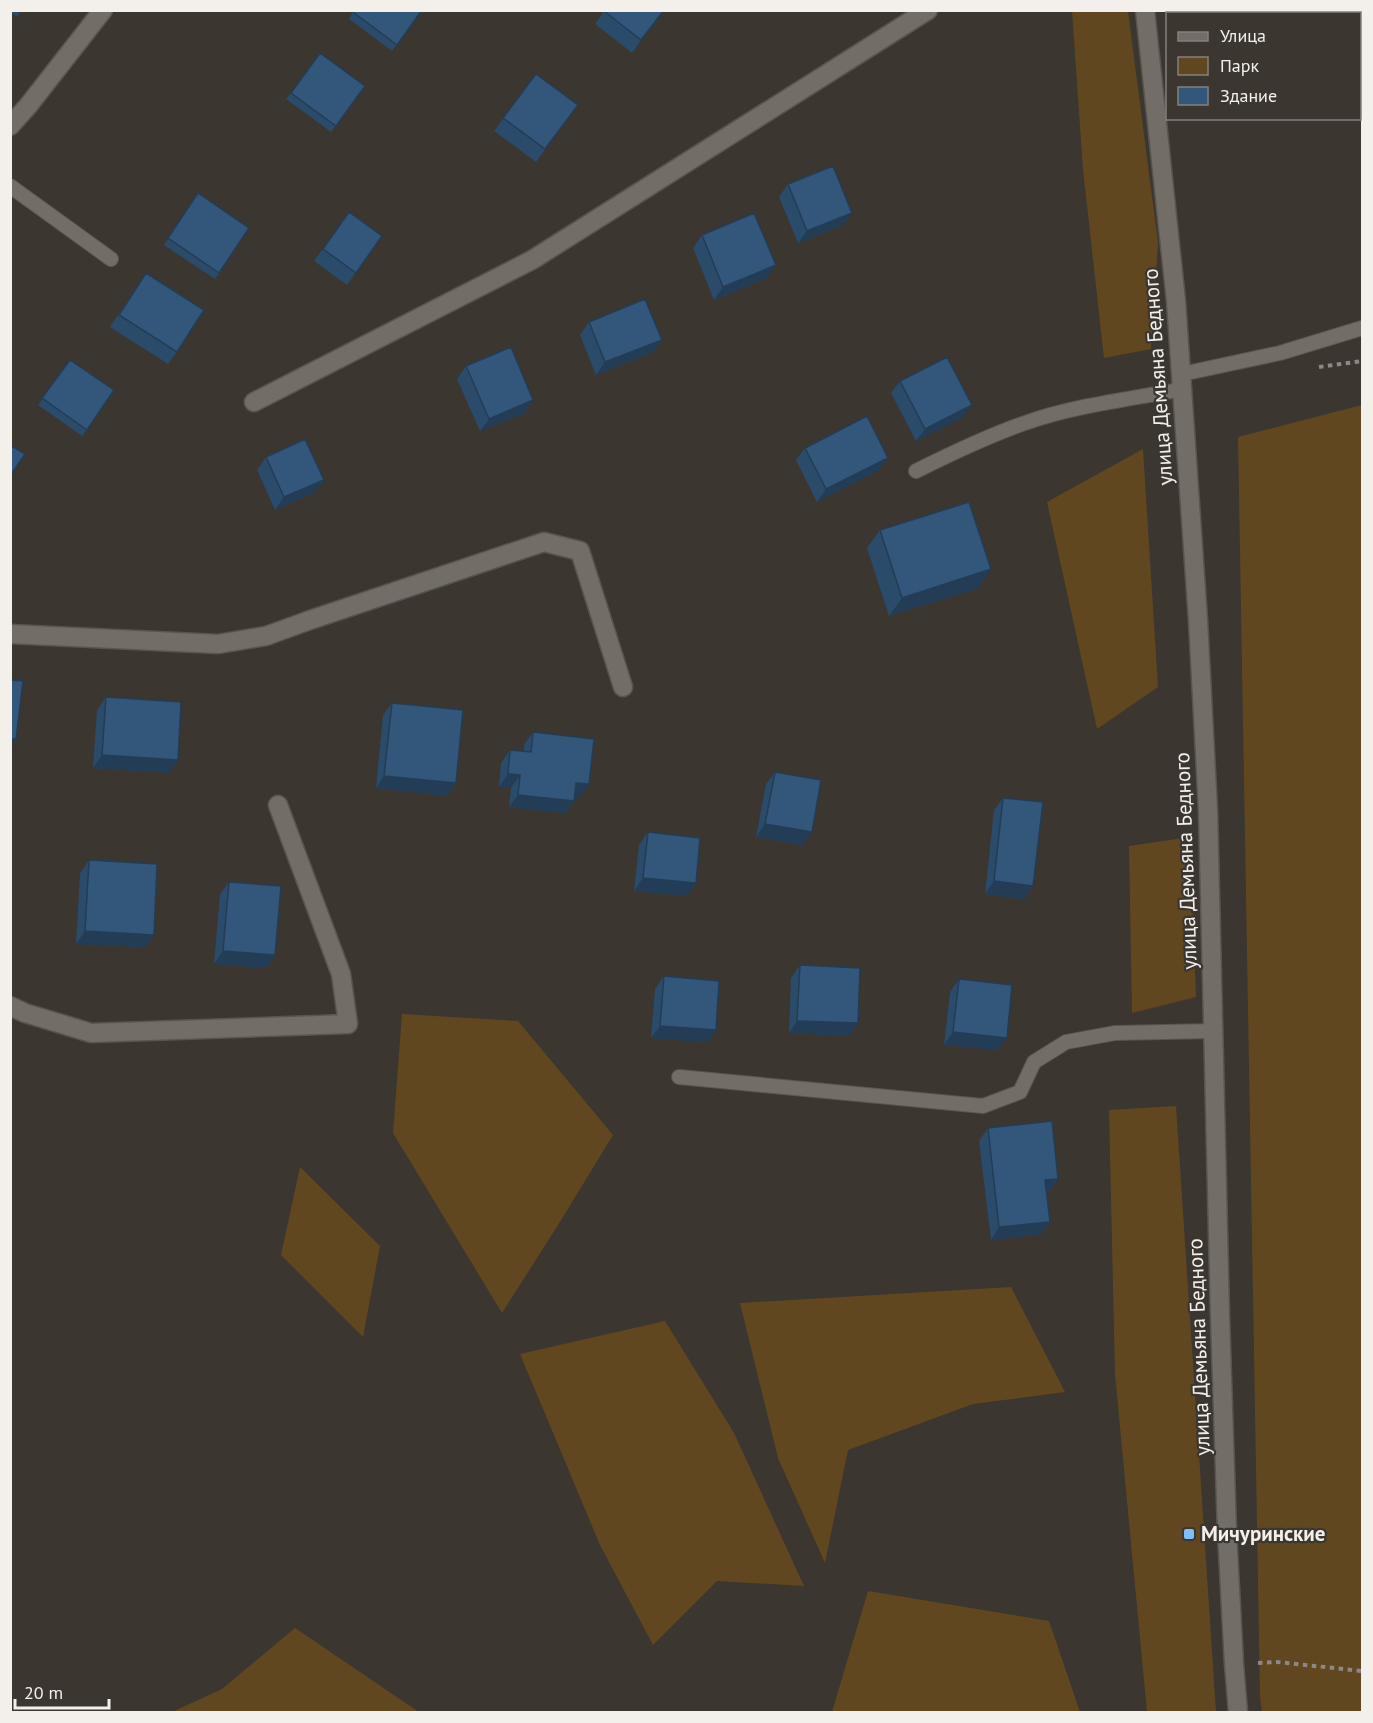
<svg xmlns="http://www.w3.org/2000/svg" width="1373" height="1723" font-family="'PT Sans',sans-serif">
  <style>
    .green { fill: #614720 }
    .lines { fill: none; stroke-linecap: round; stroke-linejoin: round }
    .service-casing { stroke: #58554f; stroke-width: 16 }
    .minor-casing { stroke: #58554f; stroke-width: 21 }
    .tertiary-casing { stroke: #58554f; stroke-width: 21 }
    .path { stroke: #8c8883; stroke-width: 4; stroke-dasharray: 4.5 4.5; stroke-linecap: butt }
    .service { stroke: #736d67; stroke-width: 14 }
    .minor { stroke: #736d67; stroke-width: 18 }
    .tertiary { stroke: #736d67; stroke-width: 18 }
    .wall { fill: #2b4b6a }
    .shaded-wall { fill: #233d56 }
    .building { fill: #32577b; stroke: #233d56; stroke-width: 1.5 }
    .poi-dot { fill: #80bdfa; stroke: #3b3630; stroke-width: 2 }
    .labels { text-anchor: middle; stroke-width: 4.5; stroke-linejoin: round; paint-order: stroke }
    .street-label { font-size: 21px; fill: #f3f0ec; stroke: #3b3630 }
    .poi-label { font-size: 21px; font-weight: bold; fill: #f3f0ec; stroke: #3b3630; text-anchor: start }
  </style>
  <rect width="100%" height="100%" fill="#3b3630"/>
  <path class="green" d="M1072 11H1128L1158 243 1151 349 1104 358 1083 169Z
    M1362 405V1712H1262L1260 1697 1238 437Z
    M1143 449 1158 687 1097 729 1047 502Z
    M1190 837 1196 997 1132 1013 1129 846Z
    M402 1014 518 1021 613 1135 558 1225 502 1313 393 1133Z
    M1176 1106 1216 1712H1147L1115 1374 1109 1110Z
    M300 1167 380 1246 363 1337 281 1255Z
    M1011 1287 1065 1392 973 1404 848 1450 825 1563 778 1458 740 1303Z
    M665 1321 734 1433 804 1586 717 1581 653 1645 600 1545 520 1354Z
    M868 1591 1049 1621 1080 1712H832Z
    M295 1628 419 1712H172L222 1689Z"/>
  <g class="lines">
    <g class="service-casing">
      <path id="service" d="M10 186 111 259
        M1182 374 1280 353 1362 328
        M916 471C952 453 987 436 1025 423 1076 405 1131 399 1183 389
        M679 1077 983 1106 1020 1092 1034 1062 1066 1042 1115 1033 1214 1031"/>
    </g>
    <g class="minor-casing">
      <path id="minor" d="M254 402 532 260 928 10
        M10 634 218 644 266 636 310 620 544 542 580 551 623 687
        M10 1006 25 1013 91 1033 348 1024 341 974 278 805"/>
    </g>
    <g class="tertiary-casing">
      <path id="tertiary" d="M1145 10 1176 301 1198 620 1208 810 1220 1316 1227 1532 1234 1664 1238 1712
        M10 126 28 106 103 10"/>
    </g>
    <path class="path" d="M1319 367 1362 361
      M1258 1663 1277 1662 1362 1671"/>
    <use href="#service" class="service"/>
    <use href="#minor" class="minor"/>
    <use href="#tertiary" class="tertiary"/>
  </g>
  <path class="wall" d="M10 10H21L17 17 10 12Z
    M354 10H422L392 51 349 19Z
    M605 10 658 19 632 53 595 24Z
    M320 53 365 86 331 132 286 99Z
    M536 74 578 105 536 162 494 131Z
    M788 184 843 225 798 243 779 197Z
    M198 193 249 228 215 279 164 245Z
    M349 212 382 236 347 285 314 261Z
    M702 235 767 278 714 300 693 248Z
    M146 273 177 352 168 364 110 327Z
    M589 322 662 340 653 352 596 375 580 335Z
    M70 360 114 390 82 436 38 405Z
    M466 366 533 400 525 413 480 431 457 379Z
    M900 381 963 417 916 441 891 393Z
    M805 448 879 470 817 502 796 460Z
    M266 457 324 480 315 492 275 510 257 470Z
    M880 530 978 588 889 616 867 548Z
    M106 697 169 773 93 768 97 710Z
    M392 703 456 783 447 796 376 788 383 715Z
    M533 732 580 797 574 796V801L565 813 509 807 511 788 499 787 501 763 510 750 524 752V745Z
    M775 772 803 845 756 837 766 784Z
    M1003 798 1033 886 1024 899 985 894 994 810Z
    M648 832 696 883 687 896 634 891 639 845Z
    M89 860 154 935 145 947 76 944 80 873Z
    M229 882 275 955 266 968 214 964 220 894Z
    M800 965 849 1036 789 1033 791 978Z
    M664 976 707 1042 651 1038 655 989Z
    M959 979 998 1050 944 1045 950 992Z
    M988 1128 1058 1179 1049 1191 1047 1192 1050 1222 1041 1234 991 1240 979 1141Z"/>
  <path class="shaded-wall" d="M664 10 658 19 632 53 641 40Z
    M852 213 843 225 798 243 807 231Z
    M776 265 767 278 714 300 723 287Z
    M662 340 653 352 596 375 605 362Z
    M533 400 525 413 480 431 489 419Z
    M972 405 963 417 916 441 925 429Z
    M888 458 879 470 817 502 826 489Z
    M324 480 315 492 275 510 284 497Z
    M991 569 978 588 889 616 902 598Z
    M10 739H16L10 747Z
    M102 755 178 760 169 773 93 768Z
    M508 774 520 775 511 788 499 787Z
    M384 776 456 783 447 796 376 788Z
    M576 783 589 784 580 797 567 796Z
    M518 795 574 801 565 813 509 807Z
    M765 824 812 832 803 845 756 837Z
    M643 878 696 883 687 896 634 891Z
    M994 881 1033 886 1024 899 985 894Z
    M85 931 154 935 145 947 76 944Z
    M223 951 275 955 266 968 214 964Z
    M797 1021 858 1023 849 1036 789 1033Z
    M660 1026 716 1030 707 1042 651 1038Z
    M953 1032 1007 1038 998 1050 944 1045Z
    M1058 1179 1049 1191 1036 1193 1045 1180Z
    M1050 1222 1041 1234 991 1240 999 1227Z"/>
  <path class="building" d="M354 10H422L397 45 353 12Z
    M605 10H664L641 40 604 11Z
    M320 53 365 86 336 126 291 93Z
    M536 74 578 105 545 149 503 118Z
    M833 166 852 213 807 231 788 184Z
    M198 193 249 228 219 273 168 238Z
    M349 212 382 236 356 273 323 249Z
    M754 213 776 265 723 287 702 235Z
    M146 273 204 310 177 352 119 315Z
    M645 299 662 340 605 362 589 322Z
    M511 347 533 400 489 419 466 366Z
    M947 357 972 405 925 429 900 381Z
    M70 360 114 390 87 430 42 398Z
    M867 416 888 458 826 489 805 448Z
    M305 439 324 480 284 497 266 457Z
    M10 445 25 454 10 476Z
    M969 502 991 569 902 598 880 530Z
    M10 680 23 681 16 739H10Z
    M106 697 181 702 178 760 102 755Z
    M392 703 463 710 456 783 384 776Z
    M533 732 594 739 589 784 576 783 574 801 518 795 520 775 508 774 510 750 531 752Z
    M775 772 821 780 812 832 765 824Z
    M1003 798 1043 802 1033 886 994 881Z
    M648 832 700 838 696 883 643 878Z
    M89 860 157 864 154 935 85 931Z
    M229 882 281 886 275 955 223 951Z
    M800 965 860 968 858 1023 797 1021Z
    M664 976 719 981 716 1030 660 1026Z
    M959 979 1012 985 1007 1038 953 1032Z
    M1052 1121 1058 1179 1045 1180 1050 1222 999 1227 988 1128Z"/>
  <rect class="poi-dot" x="1183" y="1528" width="12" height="12" rx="3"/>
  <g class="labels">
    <g class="street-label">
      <text transform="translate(1158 377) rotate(-94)" y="7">улица Демьяна Бедного</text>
      <text transform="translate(1186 861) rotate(-92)" y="7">улица Демьяна Бедного</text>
      <text transform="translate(1199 1347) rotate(-92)" y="7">улица Демьяна Бедного</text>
    </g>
    <g class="poi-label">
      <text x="1201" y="1541">Мичуринские</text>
    </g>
  </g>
  <rect width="1373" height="1723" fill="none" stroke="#f3f0ec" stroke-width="24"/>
  <rect x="1166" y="12" width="195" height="108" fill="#3b3630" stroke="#85807b" stroke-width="1.5"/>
  <rect x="1178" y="32" width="30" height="9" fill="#736d67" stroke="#85807b" stroke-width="1.5"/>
  <text x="1220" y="42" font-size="18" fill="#f3f0ec">Улица</text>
  <rect x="1178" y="57" width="30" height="18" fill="#614720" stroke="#85807b" stroke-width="1.5"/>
  <text x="1220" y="72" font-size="18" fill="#f3f0ec">Парк</text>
  <rect x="1178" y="87" width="30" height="18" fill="#32577b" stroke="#85807b" stroke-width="1.5"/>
  <text x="1220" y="102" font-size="18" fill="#f3f0ec">Здание</text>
  <path d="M15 1699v9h94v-9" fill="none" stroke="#f3f0ec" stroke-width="3"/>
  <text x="24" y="1699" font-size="18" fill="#f3f0ec" stroke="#3b3630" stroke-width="4.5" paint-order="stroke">20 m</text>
</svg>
